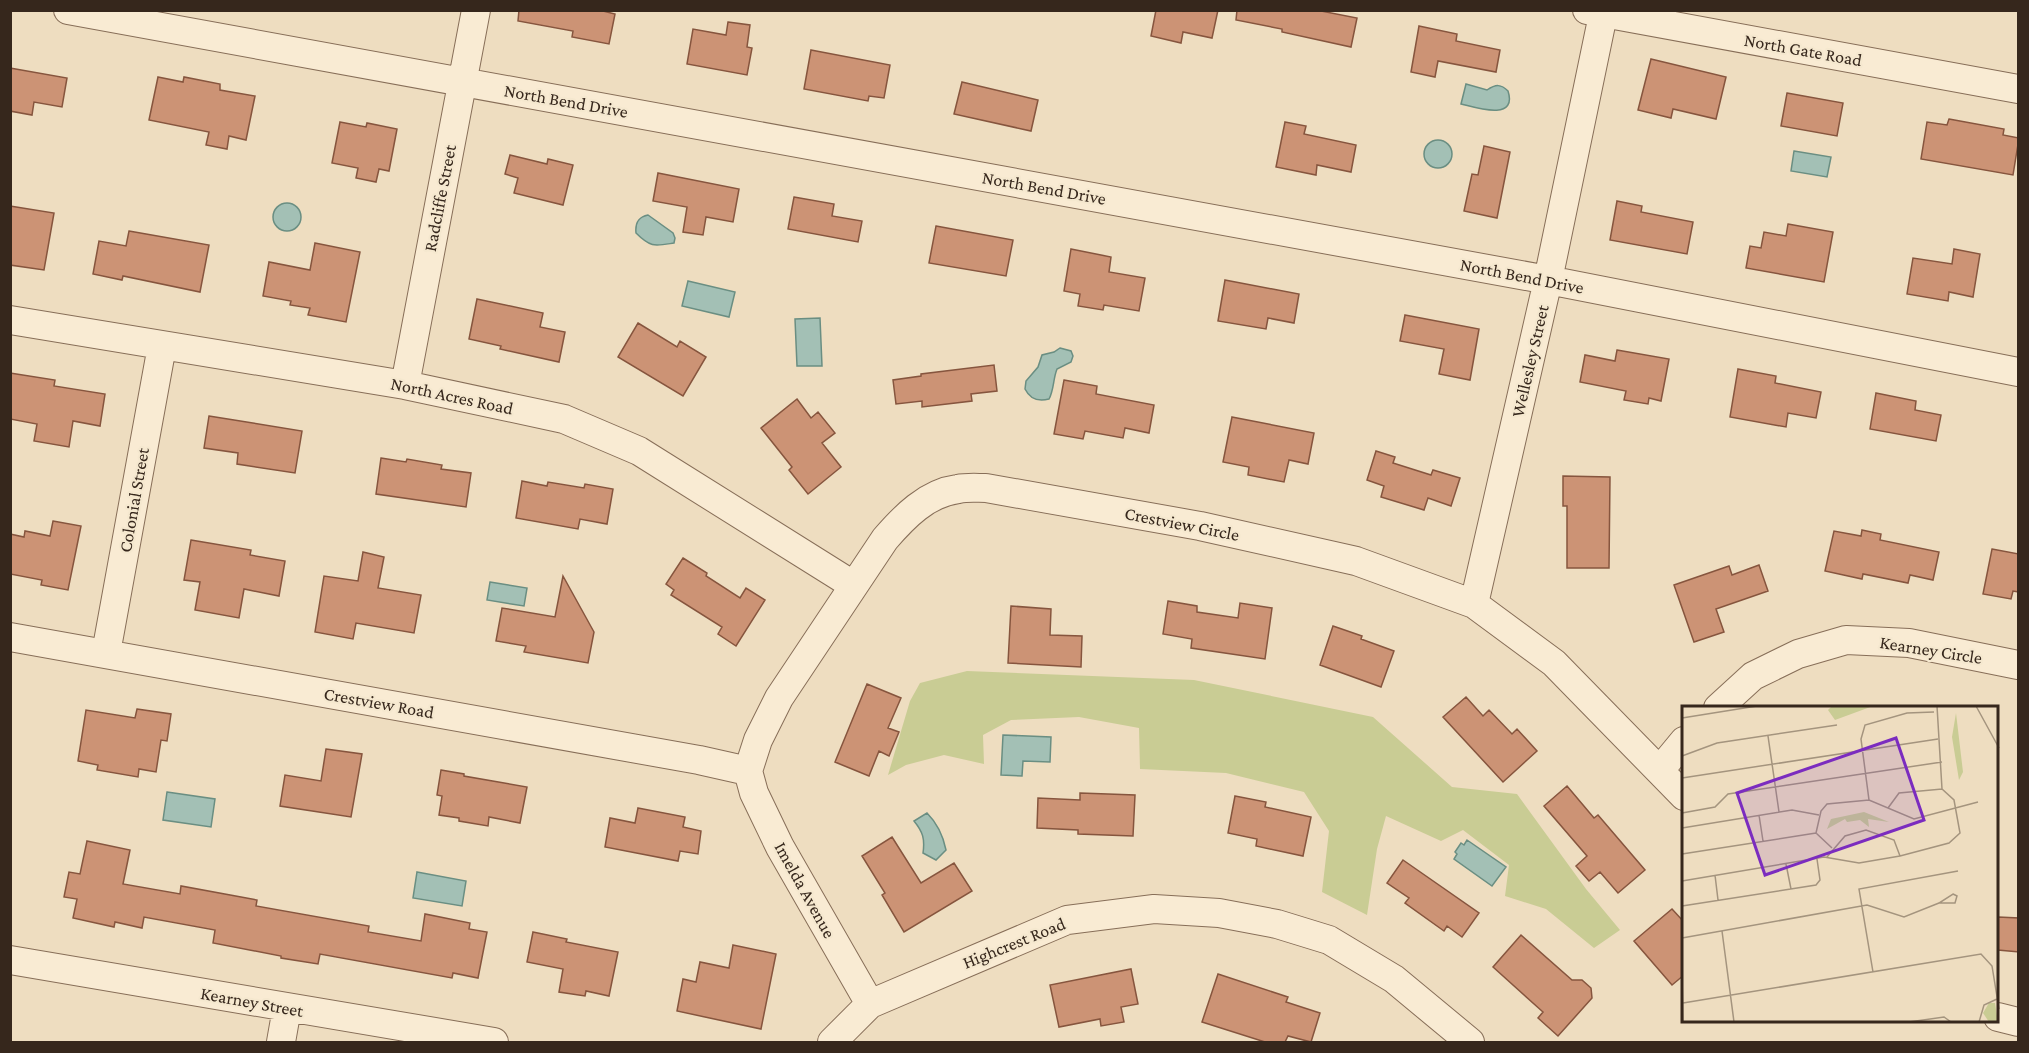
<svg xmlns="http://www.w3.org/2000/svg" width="2029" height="1053" font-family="'Crimson Pro',serif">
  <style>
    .green { fill: #c9cc94 }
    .water { fill: #a3c0b5; stroke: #6a8e82; stroke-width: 1.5 }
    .building { fill: #cc9375; stroke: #86553e; stroke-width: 1.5 }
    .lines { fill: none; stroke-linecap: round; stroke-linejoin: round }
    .minor-casing { stroke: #876e58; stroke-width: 30 }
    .minor { stroke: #f9ebd3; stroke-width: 28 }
    .labels { text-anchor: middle; stroke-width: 4.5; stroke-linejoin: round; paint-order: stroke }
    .street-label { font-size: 18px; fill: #36271c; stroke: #f5e8cf }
    .inset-road { fill: none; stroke: #a4947e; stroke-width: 1.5 }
    .view { fill: #7b2cbf; fill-opacity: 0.15; stroke: #7b2cbf; stroke-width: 3 }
    .inset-edge { fill: none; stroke: #36271c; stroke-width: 3 }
  </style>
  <rect width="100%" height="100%" fill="#eeddc0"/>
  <path class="green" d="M967 671 1194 680 1373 717 1452 787 1517 794 1586 889 1620 930 1594 948 1546 909 1505 896 1509 865 1463 830 1441 841 1386 816 1377 849 1367 915 1322 892 1329 831 1304 792 1226 773 1140 769 1139 728 1079 717 1011 720 983 735 984 764 944 755 906 765 888 775 910 701 920 683Z"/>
  <path class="water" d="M1466 84 1487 90C1496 84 1501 84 1508 91 1518 122 1474 107 1461 104Z
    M1424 154a14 14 0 1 1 28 0a14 14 0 1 1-28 0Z
    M1794 151 1831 157 1827 177 1791 171Z
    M273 217a14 14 0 1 1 28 0a14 14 0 1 1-28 0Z
    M648 215 673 233 675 238 674 243C655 246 651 248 636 233 635 223 638 217 648 215Z
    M688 281 735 292 729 317 682 306Z
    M820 318 822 366H797L795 319Z
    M1060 348 1071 351 1073 356 1071 362 1057 369C1053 379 1054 390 1049 399 1038 402 1030 399 1025 389L1026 381 1038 367 1042 355 1054 352Z
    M490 582 527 588 524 606 487 600Z
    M1003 735 1051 737 1050 762 1023 761 1022 776 1001 775Z
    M167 792 215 799 211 827 163 820Z
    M927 813C938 824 943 835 946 850L936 860 923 853C925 839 923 832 914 821Z
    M1467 840 1506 867 1492 886 1454 859 1457 854 1455 852 1461 843 1464 845Z
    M417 872 466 881 462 906 413 898Z"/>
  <path class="building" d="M519 10H599L615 14 609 44 572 37 573 31 518 21Z
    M1156 10H1218L1212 38 1183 32 1181 43 1151 36Z
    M1237 10H1316L1357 18 1351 47 1282 32V29L1236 20Z
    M728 22 750 25 747 47 752 48 747 75 687 64 693 29 726 35Z
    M1419 26 1457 34 1456 41 1500 50 1496 72 1438 61 1435 77 1411 72Z
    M811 50 890 65 884 98 869 96 868 101 804 89Z
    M1651 59 1726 77 1716 119 1673 109 1671 118 1638 110Z
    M10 68 67 78 62 107 34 102 32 115 10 111Z
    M158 77 183 82 184 77 220 84V90L255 96 246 140 229 136 227 149 206 145 209 132 149 120Z
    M962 82 1038 100 1031 131 954 114Z
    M1787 93 1843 103 1837 136 1781 126Z
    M1949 119 2004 129 2003 135 2019 138 2013 175 1921 159 1927 122 1947 125Z
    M340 122 366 127 367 123 397 129 389 171 379 169 376 182 356 178 358 168 332 163Z
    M1285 122 1306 126 1304 134 1356 145 1351 172 1317 165 1316 175 1276 167Z
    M1484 146 1510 152 1497 218 1464 211 1472 174 1478 175Z
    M510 155 547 164 548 159 573 165 563 205 514 193 518 178 505 174Z
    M658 173 739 189 733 222 706 217 703 235 683 232 687 207 653 201Z
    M794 197 834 204 832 216 862 221 858 242 788 229Z
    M1617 201 1642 206 1641 212 1693 222 1687 254 1610 240Z
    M10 206 54 213 44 270 10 265Z
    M1788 224 1833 232 1824 282 1746 268 1750 246 1761 248 1764 232 1786 236Z
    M936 226 1013 240 1006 276 929 263Z
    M129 231 209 245 200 292 123 276 122 280 93 274 99 241 126 246Z
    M315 243 360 252 346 322 308 315 310 308 290 305 291 301 263 296 269 262 310 270Z
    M1071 249 1111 257 1109 272 1145 278 1139 311 1104 305 1103 310 1078 306 1080 294 1064 291Z
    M1954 249 1980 254 1973 297 1949 292 1948 301 1907 294 1913 258 1952 264Z
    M1225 280 1299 294 1294 323 1268 318 1266 329 1218 321Z
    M477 299 543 313 540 327 565 332 559 362 500 349 501 346 469 339Z
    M1405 315 1479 329 1470 380 1439 374 1444 349 1400 341Z
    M638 323 677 347 680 341 706 357 683 396 618 357Z
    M1617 350 1669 359 1661 401 1649 398 1648 404 1624 400 1626 391 1580 382 1585 355 1615 361Z
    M994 365 997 391 971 394 972 401 922 407V401L896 404 893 380 921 376V374Z
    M1738 369 1776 376 1775 383 1821 392 1816 418 1788 413 1786 427 1730 417Z
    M10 373 55 380 54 386 105 394 100 426 73 421 69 447 34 441 37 424 10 419Z
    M1064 380 1097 386 1096 394 1154 405 1149 433 1125 428 1123 438 1085 431 1083 439 1054 434Z
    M1876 393 1916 401 1915 410 1941 415 1936 441 1870 429Z
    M797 399 811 418 818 412 835 433 822 443 841 467 808 494 789 470 792 467 761 428Z
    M209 416 302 431 295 473 237 464 238 453 204 448Z
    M1232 417 1314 433 1308 464 1289 460 1284 482 1248 475 1249 467 1223 462Z
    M1376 451 1395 457 1393 463 1431 475 1433 470 1460 478 1451 506 1428 498 1424 510 1381 497 1384 486 1367 480Z
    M381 458 406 462 407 459 442 465 441 469 471 473 466 507 376 494Z
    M1563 476 1610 477 1609 568H1567V506H1563Z
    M522 481 547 486 548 482 584 488 585 484 613 489 607 524 580 519 578 529 516 518Z
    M53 521 81 526 68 590 41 585 42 580 10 574V534L24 537 25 531 50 536Z
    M1862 530 1881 534 1880 540 1939 552 1933 580 1910 575 1908 583 1863 574 1862 579 1825 571 1834 531 1861 536Z
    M191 540 251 550 250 555 285 561 279 596 244 589 239 618 195 610 200 582 184 580Z
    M1992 549 2019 554V592L2013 591 2011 599 1983 594Z
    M363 552 384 557 378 588 421 595 414 633 356 623 353 639 315 632 324 576 358 581Z
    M683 558 707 573 706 576 740 598 746 588 765 600 736 646 718 634 722 627 671 595 674 590 666 584Z
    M1759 565 1768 591 1716 609 1724 632 1694 642 1674 585 1729 566 1732 575Z
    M563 576 594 632 588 663 524 652 526 646 496 641 502 608 555 617Z
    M1168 601 1197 606V612L1238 618 1240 603 1272 608 1265 659 1191 648 1192 639 1163 634Z
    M1011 606 1051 609 1050 635 1082 636 1081 667 1008 663Z
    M1333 626 1362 636 1361 639 1394 651 1381 687 1320 665Z
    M867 684 901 698 888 728 899 732 889 756 879 751 869 776 835 762Z
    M1466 697 1483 716 1489 710 1512 734 1517 729 1537 751 1503 782 1443 717Z
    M137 709 171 714 167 741 161 740 156 772 139 769 138 777 97 770 98 765 78 761 86 710 135 718Z
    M326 749 362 754 351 817 280 806 285 775 321 781Z
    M441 770 464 774V776L527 787 520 823 489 817 488 826 459 821V818L439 815 442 796 437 795Z
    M1567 786 1594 818 1598 815 1645 870 1618 893 1600 872 1589 881 1576 866 1587 856 1544 806Z
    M1080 793 1135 795 1133 836 1078 834V830L1037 828 1038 798 1080 800Z
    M1235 796 1266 802 1265 807 1311 817 1303 856 1256 846 1257 839 1228 833Z
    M638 808 685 817 683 827 701 831 698 854 680 851 678 861 605 847 610 818 635 823Z
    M892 837 921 883 954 863 972 891 904 932 882 895 885 893 862 856Z
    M87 841 130 850 123 884 180 894 181 886 257 900 256 906 369 926 368 932 421 941 425 914 470 923 469 929 487 932 478 978 453 973 452 978 320 954 318 964 281 958V956L213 943 215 930 144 917 142 928 115 922 114 927 73 918 77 899 64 897 69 872 80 874Z
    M1403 860 1479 913 1462 937 1447 926 1444 931 1405 903 1409 898 1387 883Z
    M1672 909 1684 922V975L1672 985 1634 941Z
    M1998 917 2019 918V952L1998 950Z
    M533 932 567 939 566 942 618 952 609 996 586 991 585 996 559 992 563 969 527 962Z
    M1521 935 1572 980H1582L1591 988 1592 998 1558 1036 1538 1018 1543 1012 1493 967Z
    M733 945 776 954 761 1029 677 1011 683 979 696 982 700 962 729 968Z
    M1131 969 1138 1004 1121 1007 1124 1022 1101 1026 1100 1019 1059 1027 1050 985Z
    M1218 974 1288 997 1286 1002 1320 1013 1311 1042 1288 1036 1285 1042H1265L1202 1022Z"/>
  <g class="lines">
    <g class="minor-casing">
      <path id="minor" d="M68 10 1548 280 2018 372
        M1587 10 2018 89
        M10 320 405 385 564 419 639 451 853 585
        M405 385 476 10
        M1474 604 1548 280 1604 10
        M10 637 699 760 748 771
        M106 653 162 346
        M1718 708 1753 676 1798 654 1846 640 1909 643 2018 665
        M1660 770 1684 741
        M748 771 758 740 779 698 885 539C904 517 927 493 958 489 967 487 977 488 986 488L1200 526 1356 561 1474 604 1554 663 1684 796
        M748 771 754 793 780 847 870 1004
        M10 960 494 1042
        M1998 1017 2018 1022
        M281 1042 287 1008
        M832 1042 870 1004 1067 920 1154 909 1219 913 1277 924 1329 940 1394 979 1470 1042"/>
    </g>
    <use href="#minor" class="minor"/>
  </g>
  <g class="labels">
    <g class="street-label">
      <text transform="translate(1803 50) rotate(10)" y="6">North Gate Road</text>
      <text transform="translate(566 101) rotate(10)" y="6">North Bend Drive</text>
      <text transform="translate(1044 188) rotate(10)" y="6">North Bend Drive</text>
      <text transform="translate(440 198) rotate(-79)" y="6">Radcliffe Street</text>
      <text transform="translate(1522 276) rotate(11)" y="6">North Bend Drive</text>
      <text transform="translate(1530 361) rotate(-77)" y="6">Wellesley Street</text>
      <text transform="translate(452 396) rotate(12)" y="6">North Acres Road</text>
      <text transform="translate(134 500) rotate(-80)" y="6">Colonial Street</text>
      <text transform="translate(1182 524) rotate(11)" y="6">Crestview Circle</text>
      <text transform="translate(1931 650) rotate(9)" y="6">Kearney Circle</text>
      <text transform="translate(379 703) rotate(10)" y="6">Crestview Road</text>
      <text transform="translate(805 890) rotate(61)" y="6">Imelda Avenue</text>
      <text transform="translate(1014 943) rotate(-22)" y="6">Highcrest Road</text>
      <text transform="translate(252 1002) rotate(10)" y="6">Kearney Street</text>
    </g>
  </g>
  <g transform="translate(1682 706)">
    <rect width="316" height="316" fill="#eeddc0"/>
    <path d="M150 0H191L153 14 146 4ZM274 7 281 66 277 74 270 31ZM182 106 207 116 186 113 187 121 178 114 165 116 163 113 145 123 149 113ZM307 297H313L316 316H307L301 307Z" fill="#c9cc94"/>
    <path class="inset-road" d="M255 0 260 83M294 0 317 42M0 12 75 0M86 30 97 106M0 50 35 37 155 19M0 72 256 33M187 94 179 33 183 19 225 7 252 6M0 107 33 101 46 88 260 56M77 109 81 135M0 122 110 104 137 109M134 127 139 105 145 98 187 94 232 113 296 96M134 127 150 142M0 148 134 127M145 151 163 130 184 124 212 134 218 150M104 158 109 183M33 169 36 194M0 175 142 151 177 157 218 150 267 137 278 127 272 94 260 83 217 87 206 102M271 188 275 190 273 197H257ZM0 200 134 179 138 174 135 153M40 225 52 316M0 232 185 199 222 211 257 197M191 266 177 183 276 165M0 270 1 316M1 297 299 248 310 260 317 303M227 316 262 311 269 316M297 316 302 299 315 293"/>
    <path class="view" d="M214 32 242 114 83 169 55 87Z"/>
    <rect width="316" height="316" class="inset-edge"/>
  </g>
  <rect width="2029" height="1053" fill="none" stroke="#36271c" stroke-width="24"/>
</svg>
